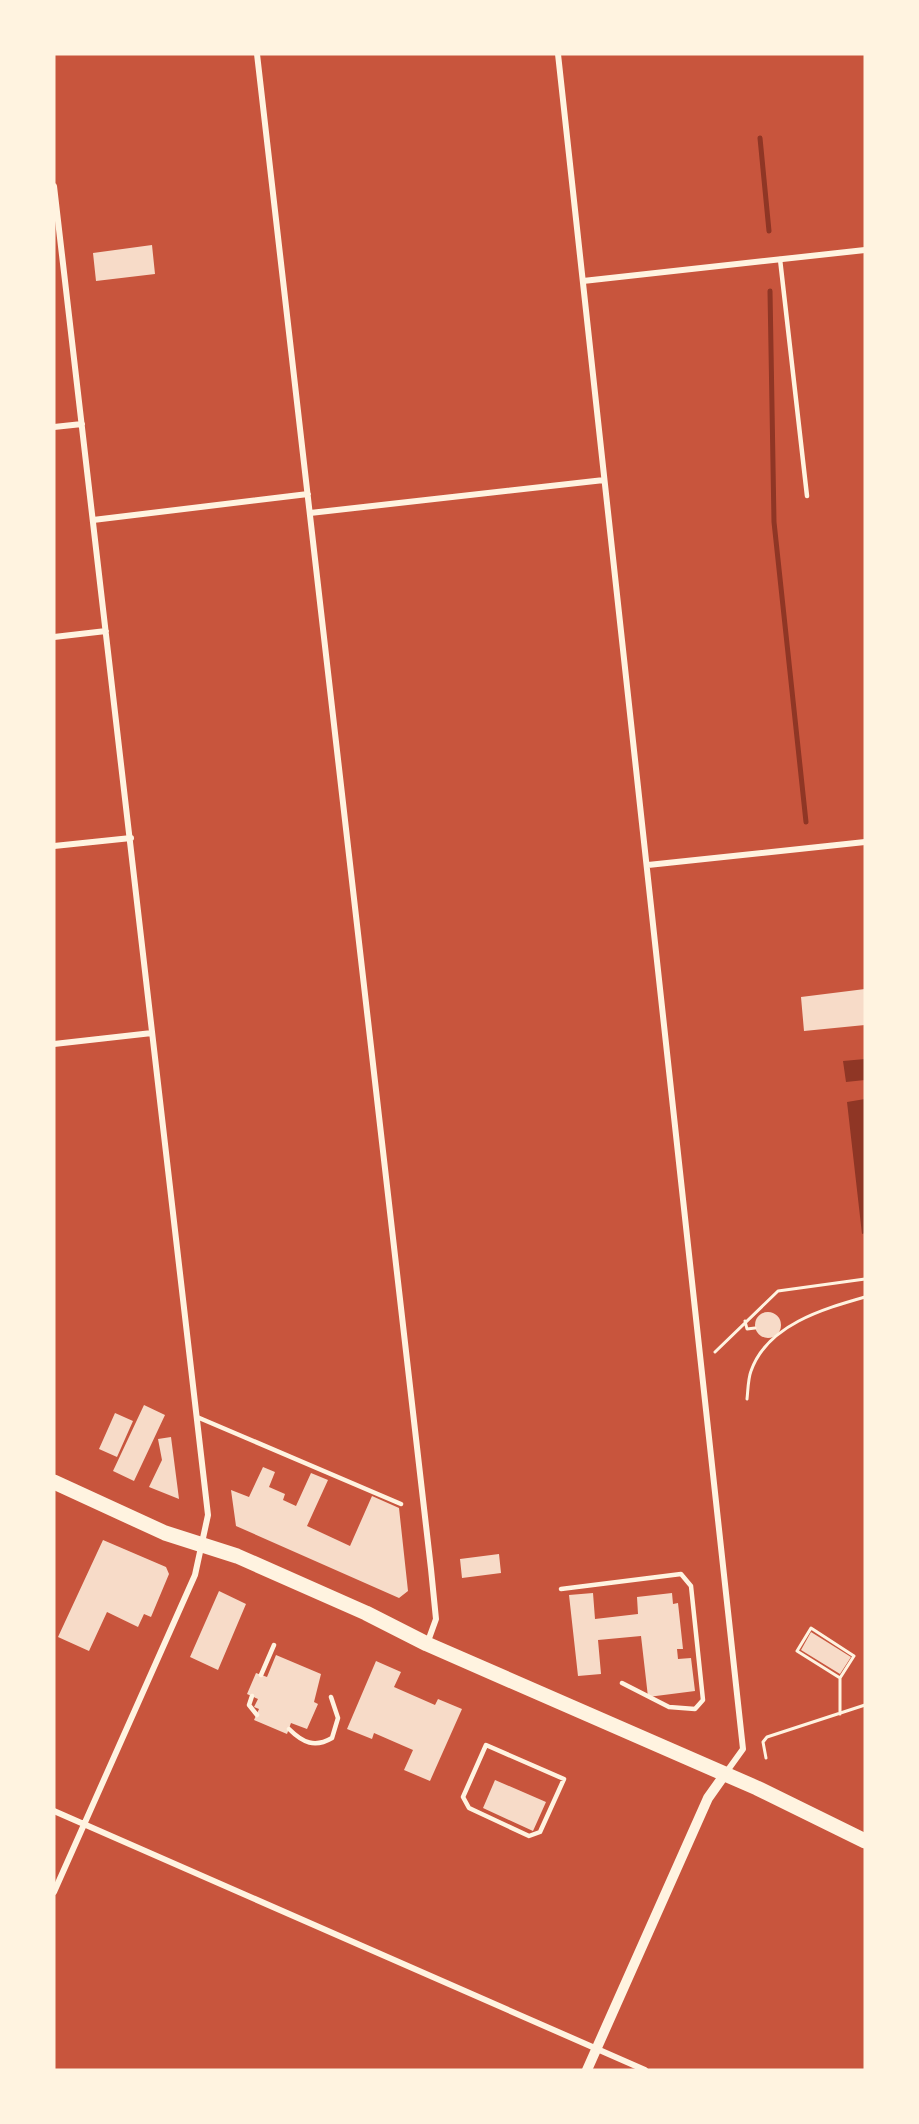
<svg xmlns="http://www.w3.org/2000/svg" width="919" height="2124" font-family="'Roboto Serif',serif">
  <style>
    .water { fill: #8f3625 }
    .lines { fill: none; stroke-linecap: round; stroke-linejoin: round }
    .stream { stroke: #8f3625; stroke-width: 5 }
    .building { fill: #f7dbc8 }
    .path { stroke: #fff3e0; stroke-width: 3 }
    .service { stroke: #fff3e0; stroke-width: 4.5 }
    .minor { stroke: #fff3e0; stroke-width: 6 }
    .tertiary { stroke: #fff3e0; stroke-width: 10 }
    .primary { stroke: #fff3e0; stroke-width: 15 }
  </style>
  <rect width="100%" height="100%" fill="#c8553d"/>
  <path class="water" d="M865 1059V1080L846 1082 843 1061Z
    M865 1099V1233L862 1234 847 1102Z"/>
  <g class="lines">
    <path class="stream" d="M760 138 769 231
      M770 291 774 522 806 822"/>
  </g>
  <path class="building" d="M152 245 155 274 96 281 93 253Z
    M865 989V1025L804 1031 801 997Z
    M755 1325a13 13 0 1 1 26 0a13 13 0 1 1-26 0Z
    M144 1405 165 1415 134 1481 113 1471Z
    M115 1413 133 1421 117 1457 99 1449Z
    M171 1437 179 1499 149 1487 162 1460 158 1439Z
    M263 1467 275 1472 269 1487 285 1494 283 1500 296 1506 311 1473 328 1480 307 1526 350 1546 372 1496 399 1508 408 1591 399 1598 236 1526 231 1490 249 1497Z
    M103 1540 166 1567 169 1574 151 1617 144 1614 138 1627 107 1612 89 1651 58 1637Z
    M499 1554 501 1573 462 1578 460 1559Z
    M219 1591 246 1604 218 1670 190 1657Z
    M593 1593 595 1619 638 1614 637 1597 672 1593 673 1604 678 1603 683 1649H677L678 1659 691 1658 695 1691 648 1697 641 1636 598 1640 601 1674 578 1676 569 1595Z
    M811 1632 851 1657 840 1674 801 1650Z
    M276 1655 321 1674 314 1702 318 1704 307 1729 291 1723 287 1734 254 1720 259 1709 254 1707 258 1699 247 1694 256 1673 267 1677Z
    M376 1661 401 1672 394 1687 435 1705 438 1699 462 1709 430 1781 404 1770 413 1750 374 1733 372 1739 347 1729Z
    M495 1780 546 1802 533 1831 483 1808Z"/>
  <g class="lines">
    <path class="path" d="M745 1321 747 1329 755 1328
      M715 1352 778 1291 865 1279
      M747 1399C748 1390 748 1379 751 1371 767 1325 823 1309 865 1297
      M840 1678 797 1651 811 1628 854 1656 840 1678V1714
      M766 1758 763 1742 767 1737 865 1705"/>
    <path class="service" d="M780 259 807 496
      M197 1417 401 1504
      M561 1589 681 1574 691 1586 703 1700 695 1709 669 1707 622 1683
      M261 1675 274 1645
      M252 1696 249 1705 257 1715
      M289 1729C303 1743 315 1748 332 1738L338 1718 331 1697
      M486 1745 564 1779 540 1832 529 1836 469 1808 463 1797Z"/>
    <path class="minor" d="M257 54 431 1569 436 1619 427 1644
      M558 54 743 1749 725 1774
      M54 186 208 1515 195 1575 54 1892
      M583 281 865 250
      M54 427 82 424
      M310 513 604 480
      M93 520 308 494
      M54 637 106 631
      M54 846 131 838
      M648 865 865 842
      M54 1044 152 1033
      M54 1811 645 2070"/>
    <path class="tertiary" d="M587 2070 708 1798 725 1774"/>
    <path class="primary" d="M54 1482 165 1533 237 1556 366 1613 427 1644 757 1788 865 1841"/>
  </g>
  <rect width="919" height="2124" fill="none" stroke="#fff3e0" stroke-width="111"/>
</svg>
